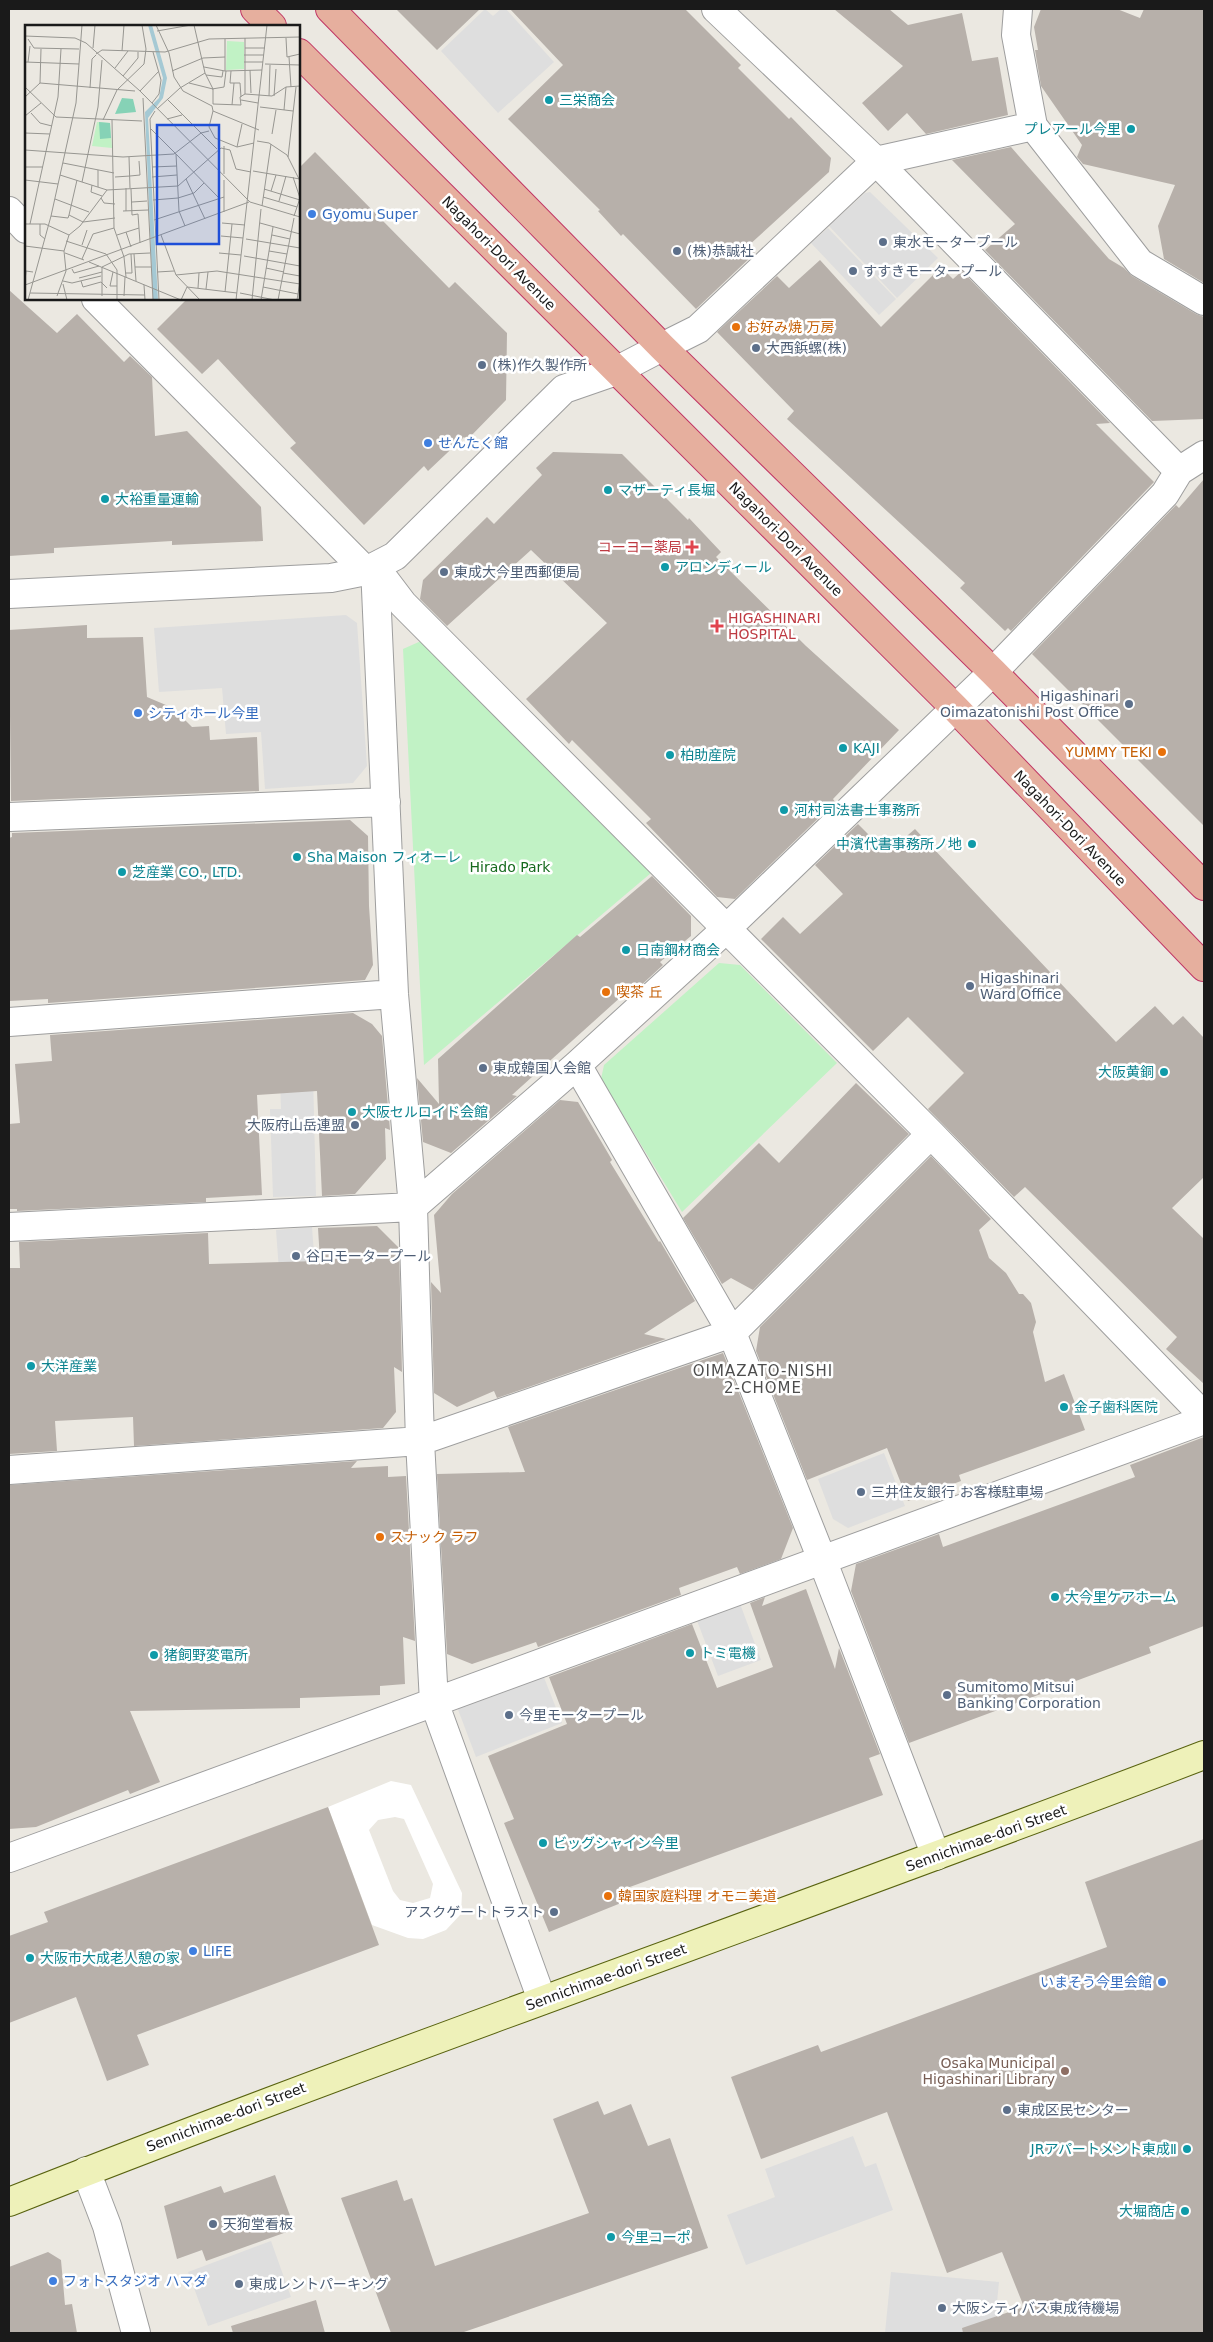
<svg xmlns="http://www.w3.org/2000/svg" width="1213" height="2342" font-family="'DejaVu Sans','Noto Sans JP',sans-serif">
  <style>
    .park { fill: #c1f2c5 }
    .parking { fill: #dedede }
    .pier { fill: #fff; fill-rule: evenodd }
    .building { fill: #b7b0aa }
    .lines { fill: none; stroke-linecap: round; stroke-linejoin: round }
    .minor-casing { stroke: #9e9e9e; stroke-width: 30 }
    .tertiary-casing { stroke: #9e9e9e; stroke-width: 30 }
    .secondary-casing { stroke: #596310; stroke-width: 30 }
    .trunk-casing { stroke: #c13665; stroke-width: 30 }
    .minor { stroke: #fff; stroke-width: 28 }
    .tertiary { stroke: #fff; stroke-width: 28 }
    .secondary { stroke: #eef1b9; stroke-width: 28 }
    .trunk { stroke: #e6af9e; stroke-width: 28 }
    .culture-dot { fill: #0f9aa8; stroke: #fff; stroke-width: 2 }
    .shop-dot { fill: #3f7fe0; stroke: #fff; stroke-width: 2 }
    .service-dot { fill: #5c6f8a; stroke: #fff; stroke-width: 2 }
    .food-dot { fill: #e8710a; stroke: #fff; stroke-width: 2 }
    .health-dot { fill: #e0444e; stroke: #fff; stroke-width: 2 }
    .education-dot { fill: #8d6e63; stroke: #fff; stroke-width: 2 }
    .labels { text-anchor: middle; stroke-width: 5; stroke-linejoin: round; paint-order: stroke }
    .culture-label { font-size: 14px; fill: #0d838f; stroke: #fff; text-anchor: start }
    .shop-label { font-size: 14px; fill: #366cbe; stroke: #fff; text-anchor: start }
    .service-label { font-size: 14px; fill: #4e5e75; stroke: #fff; text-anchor: start }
    .street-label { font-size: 14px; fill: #1a1a1a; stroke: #fff }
    .food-label { font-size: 14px; fill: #c56008; stroke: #fff; text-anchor: start }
    .health-label { font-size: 14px; fill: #be3a42; stroke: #fff; text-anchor: end }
    .park-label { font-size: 14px; fill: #166a1e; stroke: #fff }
    .education-label { font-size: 14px; fill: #785e54; stroke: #fff; text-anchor: end }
    .neighbourhood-label { font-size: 15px; letter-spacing: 1px; fill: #4d4d4d; stroke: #fff }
    .inset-road { fill: none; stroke: #979691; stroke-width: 1 }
    .view { fill: #1d4ed8; fill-opacity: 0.15; stroke: #1d4ed8; stroke-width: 2.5 }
    .inset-edge { fill: none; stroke: #1a1a1a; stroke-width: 2.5 }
  </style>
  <rect width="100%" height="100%" fill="#ebe8e1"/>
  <path class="park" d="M421 641 651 873 424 1065 403 649Z
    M719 963 740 965 837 1063 682 1212 601 1079 604 1065Z"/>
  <path class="parking" d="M485 9 493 16 501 9H506L554 62 498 113 441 51Z
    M870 192 938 258 897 298 829 226 865 193Z
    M828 228 896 299 879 315 811 243Z
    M346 615 357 623 367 766 353 783 265 789 261 732 226 734 222 688 159 692 154 628Z
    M313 1075 316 1196 273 1197 270 1109H281L280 1077Z
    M312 1227 316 1281 280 1284 276 1230Z
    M884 1453 905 1506 848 1528 833 1519 818 1479Z
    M739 1601 761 1660 718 1676 696 1618Z
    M543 1675 562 1723 476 1757 457 1707Z
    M853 2136 865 2167 876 2163 893 2210 746 2265 727 2215 775 2197 765 2169Z
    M271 2241 291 2297 208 2326 188 2272Z
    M891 2272 999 2282 994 2333H885Z"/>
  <path class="pier" d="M391 1781 411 1785 462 1893 461 1914 446 1930 423 1939 408 1938 372 1925 328 1807ZM395 1817 404 1819 433 1884 430 1898 413 1903 400 1900 393 1891 369 1830 378 1820Z"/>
  <path class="building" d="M396 9H480L437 50Z
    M510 9H685L741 65 738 68 789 119 791 117 831 158 829 172 748 246 755 253 696 309 623 234 621 236 598 211 600 210 508 119 563 65Z
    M834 9H889L908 25 962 13 972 61 998 57 1008 115 926 134 907 113 888 131 862 103 903 66Z
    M1041 9H1117L1140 18 1144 9H1204V283L1164 259 1158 226 1175 185 1083 164 1077 157 1082 145 1041 86 1035 50H1038L1034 27Z
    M1011 147 1109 259 1124 268 1132 276 1196 314 1204 317V419L1152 421 985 250 1015 224 952 160Z
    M315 152 449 288 455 282 507 333 506 400 467 440 464 437 428 471 424 466 364 525 290 448 296 443 218 359 202 374 157 329 187 299H299V168Z
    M820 260 881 327 941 267 953 279 962 271 1110 423 1096 424 1154 482 1011 631 1008 628 1005 631 960 588 965 583 787 419 794 411 717 332 777 276 789 288Z
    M9 290 57 333 77 314 124 362 130 356 152 377 155 436 187 431 261 507 263 541 172 545V541L54 548V553L9 556Z
    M553 452 622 454 688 520 689 518 721 552 716 557 806 646 899 730 833 799 835 802 735 899 717 897 646 823 651 819 572 740 569 744 526 699 607 623 531 550 447 626 420 599 423 580 487 517 494 524 542 475 536 468Z
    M1204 479V826L1032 654 1176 505 1179 508Z
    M87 625V638L143 637 147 697 173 708 192 727 209 726 210 740 257 737 259 791 11 801 9 630Z
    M350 820 368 836 369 906 373 965 365 980 48 1003V999L9 1001V838L12 837V833Z
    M858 824 887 853 915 829 1116 1042 1155 1006 1173 1025 1183 1016 1204 1038V1177L1172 1208 1204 1239V1384L1166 1349 1177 1337 1025 1187 1014 1197 928 1109 964 1073 908 1017 873 1051 761 939 783 917 800 934 843 894 815 865Z
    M652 876 691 916V936L660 962 663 965 636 990 633 986 512 1095 517 1096 451 1153 423 1142 417 1078 439 1104 438 1059 577 935 580 937Z
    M353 1013 372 1024 382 1036 390 1130 385 1128 386 1159 355 1194 322 1196 317 1091 257 1095 262 1195 206 1198V1202L17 1211V1209H9V1124L20 1123 15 1064 52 1061 50 1035Z
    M856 1083 909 1134 753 1290 731 1278 722 1284 683 1218 759 1143 779 1163Z
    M560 1100 578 1102 612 1160 610 1162 659 1242 660 1241 695 1301 644 1334 666 1339 497 1398 494 1391 457 1407 434 1393 431 1282 441 1293 434 1215 452 1194Z
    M931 1156 991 1219 979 1230 989 1258 1006 1273 1019 1294H1023L1031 1303 1036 1322 1033 1332 1045 1382 1064 1374 1085 1430 959 1475 961 1481 908 1501 887 1448 807 1480 756 1351 760 1327Z
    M377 1226 399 1248 402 1372 394 1367 396 1412 383 1428 134 1446 133 1417 55 1421 57 1451 9 1454V1268H20L19 1242 208 1233 209 1264 320 1261 318 1228Z
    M723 1353 793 1528 781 1559 740 1574 737 1567 679 1588 681 1595 538 1647 536 1642 472 1664 447 1654 437 1474 525 1472 508 1427Z
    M1204 1437V1626L1149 1647 1151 1653 909 1743 851 1591 856 1564 939 1534 943 1547 1135 1477 1130 1465Z
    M357 1461 351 1468 388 1466V1477L406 1476 415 1641 403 1637 405 1684 380 1686V1695L300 1698V1708L130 1711 160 1782 130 1794 128 1790 36 1827 9 1829V1485Z
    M806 1589 835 1669 839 1648 880 1754 869 1758 883 1795 616 1892 621 1903 549 1932 504 1823 514 1819 488 1756 567 1724 549 1677 692 1624 717 1688 773 1667 750 1603 765 1597 762 1606Z
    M328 1807 379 1945 137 2035 149 2065 107 2081 76 1997 9 2023V1936L48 1922 44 1912Z
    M1204 1839V2333H963L962 2328 1024 2307 1002 2252 947 2273 887 2112 761 2159 731 2077 818 2045 821 2052 1107 1947 1085 1882Z
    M598 2101 604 2115 631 2104 648 2146 670 2138 708 2248 461 2333H391L341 2198 397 2180 404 2201 412 2198 435 2266 589 2213 553 2119Z
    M275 2175 295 2229 206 2261 202 2250 177 2259 164 2206 221 2186 224 2193Z
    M48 2252 61 2260 65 2305 72 2304 77 2333H9V2267Z
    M316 2300 325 2333H233L231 2326Z"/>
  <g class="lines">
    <g class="minor-casing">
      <path id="minor" d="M716 9 876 161 1179 471
        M1018 9 1016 35 1033 126 1140 263 1204 301
        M9 211 26 229
        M96 299 366 571
        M662 347 698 329 876 161 1033 126
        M375 567 394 994 413 1207 420 1441 434 1702 542 2000
        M375 567 403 604 931 1134 1204 1416
        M9 817 386 802
        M9 1022 394 994
        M577 1065 732 1333 823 1562 936 1856
        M9 1227 413 1207 577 1065 726 929 993 672 1165 494 1179 471 1204 455
        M9 1470 420 1441 732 1333 931 1134
        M9 1858 1204 1420"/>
    </g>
    <g class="tertiary-casing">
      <path id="tertiary" d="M9 594 331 578 366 571 395 556 564 389 616 371 662 347
        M86 2171 107 2226 136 2333"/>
    </g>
    <g class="secondary-casing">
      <path id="secondary" d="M9 2202C405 2046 807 1907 1204 1755"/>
    </g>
    <g class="trunk-casing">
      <path id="trunk" d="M255 9 272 26
        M330 9 662 347 993 672 1204 886
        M299 53 955 708 1204 967"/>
    </g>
    <use href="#minor" class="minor"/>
    <use href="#tertiary" class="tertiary"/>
    <use href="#secondary" class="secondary"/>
    <use href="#trunk" class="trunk"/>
  </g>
  <g class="culture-dot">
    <circle cx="549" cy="100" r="5"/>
    <circle cx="1131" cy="129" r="5"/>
    <circle cx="608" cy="490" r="5"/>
    <circle cx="105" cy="499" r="5"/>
    <circle cx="665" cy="567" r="5"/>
    <circle cx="843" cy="748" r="5"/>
    <circle cx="670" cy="755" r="5"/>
    <circle cx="784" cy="810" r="5"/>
    <circle cx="972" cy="844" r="5"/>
    <circle cx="297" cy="857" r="5"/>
    <circle cx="122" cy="872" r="5"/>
    <circle cx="626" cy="950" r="5"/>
    <circle cx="1164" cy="1072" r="5"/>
    <circle cx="352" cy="1112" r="5"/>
    <circle cx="31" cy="1366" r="5"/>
    <circle cx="1064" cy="1407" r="5"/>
    <circle cx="1055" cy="1597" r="5"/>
    <circle cx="690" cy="1653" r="5"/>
    <circle cx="154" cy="1655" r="5"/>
    <circle cx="543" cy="1843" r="5"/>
    <circle cx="30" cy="1958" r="5"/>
    <circle cx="1187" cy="2149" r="5"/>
    <circle cx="1185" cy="2211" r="5"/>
    <circle cx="611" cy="2237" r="5"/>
  </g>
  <g class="shop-dot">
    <circle cx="312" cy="214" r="5"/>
    <circle cx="428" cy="443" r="5"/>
    <circle cx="138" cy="713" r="5"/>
    <circle cx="193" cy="1951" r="5"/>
    <circle cx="1162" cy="1982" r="5"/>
    <circle cx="53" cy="2281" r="5"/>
  </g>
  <g class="service-dot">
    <circle cx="883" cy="242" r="5"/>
    <circle cx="677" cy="251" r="5"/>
    <circle cx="853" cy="271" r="5"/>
    <circle cx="756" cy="348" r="5"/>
    <circle cx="482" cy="365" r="5"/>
    <circle cx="444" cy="572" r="5"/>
    <circle cx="1129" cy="704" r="5"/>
    <circle cx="970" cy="986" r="5"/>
    <circle cx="483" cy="1068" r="5"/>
    <circle cx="355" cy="1125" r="5"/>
    <circle cx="296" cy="1256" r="5"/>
    <circle cx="861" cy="1492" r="5"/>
    <circle cx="947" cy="1695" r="5"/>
    <circle cx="509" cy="1715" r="5"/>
    <circle cx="554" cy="1912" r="5"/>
    <circle cx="1007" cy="2110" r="5"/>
    <circle cx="213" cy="2224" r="5"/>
    <circle cx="239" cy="2284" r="5"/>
    <circle cx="942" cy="2308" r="5"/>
  </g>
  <g class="food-dot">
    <circle cx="736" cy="327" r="5"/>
    <circle cx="1162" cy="752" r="5"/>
    <circle cx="606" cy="992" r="5"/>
    <circle cx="380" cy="1537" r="5"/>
    <circle cx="608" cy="1896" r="5"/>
  </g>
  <g class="health-dot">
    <path d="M689.5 539.5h5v5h5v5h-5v5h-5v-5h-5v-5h5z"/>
    <path d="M714.5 618.5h5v5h5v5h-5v5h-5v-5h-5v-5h5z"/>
  </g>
  <circle class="education-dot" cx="1065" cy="2071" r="5"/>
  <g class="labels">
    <g class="culture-label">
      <text x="559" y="105">三栄商会</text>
      <text x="1121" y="134" text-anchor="end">プレアール今里</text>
      <text x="618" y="495">マザーティ長堀</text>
      <text x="115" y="504">大裕重量運輸</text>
      <text x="675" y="572">アロンディール</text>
      <text x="853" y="753">KAJI</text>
      <text x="680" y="760">柏助産院</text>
      <text x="794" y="815">河村司法書士事務所</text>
      <text x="962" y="849" text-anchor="end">中濱代書事務所ノ地</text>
      <text x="307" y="862">Sha Maison フィオーレ</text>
      <text x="132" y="877">芝産業 CO., LTD.</text>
      <text x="636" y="955">日南鋼材商会</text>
      <text x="1154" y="1077" text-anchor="end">大阪黄銅</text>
      <text x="362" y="1117">大阪セルロイド会館</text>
      <text x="41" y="1371">大洋産業</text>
      <text x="1074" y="1412">金子歯科医院</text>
      <text x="1065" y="1602">大今里ケアホーム</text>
      <text x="700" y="1658">トミ電機</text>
      <text x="164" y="1660">猪飼野変電所</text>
      <text x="553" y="1848">ビッグシャイン今里</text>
      <text x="40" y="1963">大阪市大成老人憩の家</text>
      <text x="1177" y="2154" text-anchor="end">JRアパートメント東成Ⅱ</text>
      <text x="1175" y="2216" text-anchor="end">大堀商店</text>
      <text x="621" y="2242">今里コーポ</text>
    </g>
    <g class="shop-label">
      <text x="322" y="219">Gyomu Super</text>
      <text x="438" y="448">せんたく館</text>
      <text x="148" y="718">シティホール今里</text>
      <text x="203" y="1956">LIFE</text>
      <text x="1152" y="1987" text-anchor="end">いまそう今里会館</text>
      <text x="63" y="2286">フォトスタジオ ハマダ</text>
    </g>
    <g class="service-label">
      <text x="893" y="247">東水モータープール</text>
      <text x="687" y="256">(株)恭誠社</text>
      <text x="863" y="276">すすきモータープール</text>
      <text x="766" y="353">大西鋲螺(株)</text>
      <text x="492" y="370">(株)作久製作所</text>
      <text x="454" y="577">東成大今里西郵便局</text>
      <text x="1119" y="701" text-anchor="end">Higashinari<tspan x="1119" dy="16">Oimazatonishi Post Office</tspan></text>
      <text x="980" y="983">Higashinari<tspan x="980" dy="16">Ward Office</tspan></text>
      <text x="493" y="1073">東成韓国人会館</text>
      <text x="345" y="1130" text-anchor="end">大阪府山岳連盟</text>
      <text x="306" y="1261">谷口モータープール</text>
      <text x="871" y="1497">三井住友銀行 お客様駐車場</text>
      <text x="957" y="1692">Sumitomo Mitsui<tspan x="957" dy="16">Banking Corporation</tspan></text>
      <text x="519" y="1720">今里モータープール</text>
      <text x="544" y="1917" text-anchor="end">アスクゲートトラスト</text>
      <text x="1017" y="2115">東成区民センター</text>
      <text x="223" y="2229">天狗堂看板</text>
      <text x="249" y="2289">東成レントパーキング</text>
      <text x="952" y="2313">大阪シティバス東成待機場</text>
    </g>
    <g class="street-label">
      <text transform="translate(499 253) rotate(45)" y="5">Nagahori-Dori Avenue</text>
      <text transform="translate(786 539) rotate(45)" y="5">Nagahori-Dori Avenue</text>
      <text transform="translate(1070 828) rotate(46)" y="5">Nagahori-Dori Avenue</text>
      <text transform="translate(986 1838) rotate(-20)" y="5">Sennichimae-dori Street</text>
      <text transform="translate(606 1977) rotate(-20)" y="5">Sennichimae-dori Street</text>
      <text transform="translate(226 2117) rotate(-21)" y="5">Sennichimae-dori Street</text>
    </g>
    <g class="food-label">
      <text x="746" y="332">お好み焼 万房</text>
      <text x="1152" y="757" text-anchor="end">YUMMY TEKI</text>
      <text x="616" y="997">喫茶 丘</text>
      <text x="390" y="1542">スナック ラフ</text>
      <text x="618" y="1901">韓国家庭料理 オモニ美道</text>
    </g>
    <g class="health-label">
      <text x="682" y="552">コーヨー薬局</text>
      <text x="728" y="623" text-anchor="start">HIGASHINARI<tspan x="728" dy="16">HOSPITAL</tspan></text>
    </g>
    <g class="park-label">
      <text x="510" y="872">Hirado Park</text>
    </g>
    <g class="education-label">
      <text x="1055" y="2068">Osaka Municipal<tspan x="1055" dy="16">Higashinari Library</tspan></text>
    </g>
    <g class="neighbourhood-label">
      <text x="763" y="1376">OIMAZATO-NISHI<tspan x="763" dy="17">2-CHOME</tspan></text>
    </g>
  </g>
  <g transform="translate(25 25)">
    <rect width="275" height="275" fill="#ebe8e1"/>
    <path d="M202 16 219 17V44L201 45ZM72 97 85 98 87 123 67 121Z" fill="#c1f2c5"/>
    <path d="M97 73 108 74 111 87 90 89ZM74 97 85 98 86 113 75 114Z" fill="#86d2b6"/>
    <path d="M123 0H127L142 53 138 73 123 93 133 275H128L120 87 134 73 138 53Z" fill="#a5c9d4"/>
    <path class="inset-road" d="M88 0H105M131 0 144 28 149 52 158 66 187 81 188 86 234 105M169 0 180 48 188 64V79M132 6 166 0M0 11 50 13 61 18 115 66 225 177 275 192M220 13V69M261 13 262 32 275 29M3 14 9 23 54 24M200 14V46M68 23 70 0M220 23H240M97 26 99 0M71 29 77 25 140 27 184 14 275 12M219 30H239M264 32 266 62M0 37 54 39M3 37 5 21M219 37H238M240 39 275 40M179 42 200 46 237 45M90 43 103 26M225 45 226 68M147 46 178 33 200 32M206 46 205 58H215L216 72M181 50 197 52 198 46M98 51 113 33V27M15 58 110 66M164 58 188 64M0 62 31 92 117 96M65 63 67 34 71 30M187 64 199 62 201 46M115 66 134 46M244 71 245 40M249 71 251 44M0 72 15 58 16 24M118 73 128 275M142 74 192 124M216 75 233 78M127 78 134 69 136 55 128 27M188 79 216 80 215 72 220 69 247 71 261 62 275 61M207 80 209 58M235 82 268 86M132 84 155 63 180 48M259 85 261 62M130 86 125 94 134 275M188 86 184 102 190 113 212 122 229 118M6 88 15 98 27 101M0 91 16 78M142 94 157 90M78 95 92 65 119 39 121 24 117 0M87 95 89 203 99 232 101 252M126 104 151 129M0 108 25 109M247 109 251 85M232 116 244 118 262 130 275 156M212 122 217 99M0 125 98 132 149 129 176 108 184 106M151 129 154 186 160 201M151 129 193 172M104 132 105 163M263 132 271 62M38 138 89 148M0 142H18M127 142 152 141M73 145V162M228 146 275 154M199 149V121M35 150 82 165 153 161 196 123 205 125 211 144 226 147M105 151 115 150 114 136M90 152 105 151M127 152 152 150M268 152 275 173 269 191M161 154 180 194M0 155 33 159M199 155V187M57 157 73 82 77 35M67 160 66 167 77 171M101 163V186M106 164 107 190 113 189 115 218M239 164 275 175M246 166 251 150M238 172 272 182M76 173 79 178 90 179M30 174 64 187M128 175 153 173 169 168 179 158M254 176 261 151M107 177 122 176M237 181 246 119M98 186 123 185M44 190 52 155M26 191 43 193 44 190 58 197M129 195 199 172M58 197 90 193M197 198 220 200M235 198 275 209M0 199H20L44 210M5 199 33 72 36 24M15 199V210L20 214M101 207 106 222M92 210 114 203M136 210 151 250 175 275M247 210 265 214M196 211 218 213M221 214 275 223M41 216 81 229 92 245V275M57 220 62 205M0 221 39 226M244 226 262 229M40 228 59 235M194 228 216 230M109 229 111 256M219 231 275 241M57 234 68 209 89 203M64 237 156 275M77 242 104 229 125 228M110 242H126M241 243 259 247M47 244 49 248 74 241M88 247 85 261H92M132 247 149 246M100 248H107L106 229M258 248 275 251M151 250 192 246 275 259M54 253 77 247M0 256 1 246 8 247M38 256 47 258 76 251M56 256 58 262 76 257 82 263M38 259 42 275M0 260 224 177M119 260 120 275M238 262 273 269M173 263 174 248M181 264 183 247M200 267 207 199M5 268 120 270M215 268 250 275M32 271 41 246 39 226 44 210 55 201 82 165M77 271V242M99 271 100 252M3 275 26 191 51 78 57 0M156 275 162 262 212 268M211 275 242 0M227 275 236 184M236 275 248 202M253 275 269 193M272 275 275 256"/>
    <path class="view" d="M132 100H194V219H132Z"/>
    <rect width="275" height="275" class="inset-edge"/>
  </g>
  <rect width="1213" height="2342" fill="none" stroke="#1a1a1a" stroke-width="20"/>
</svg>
